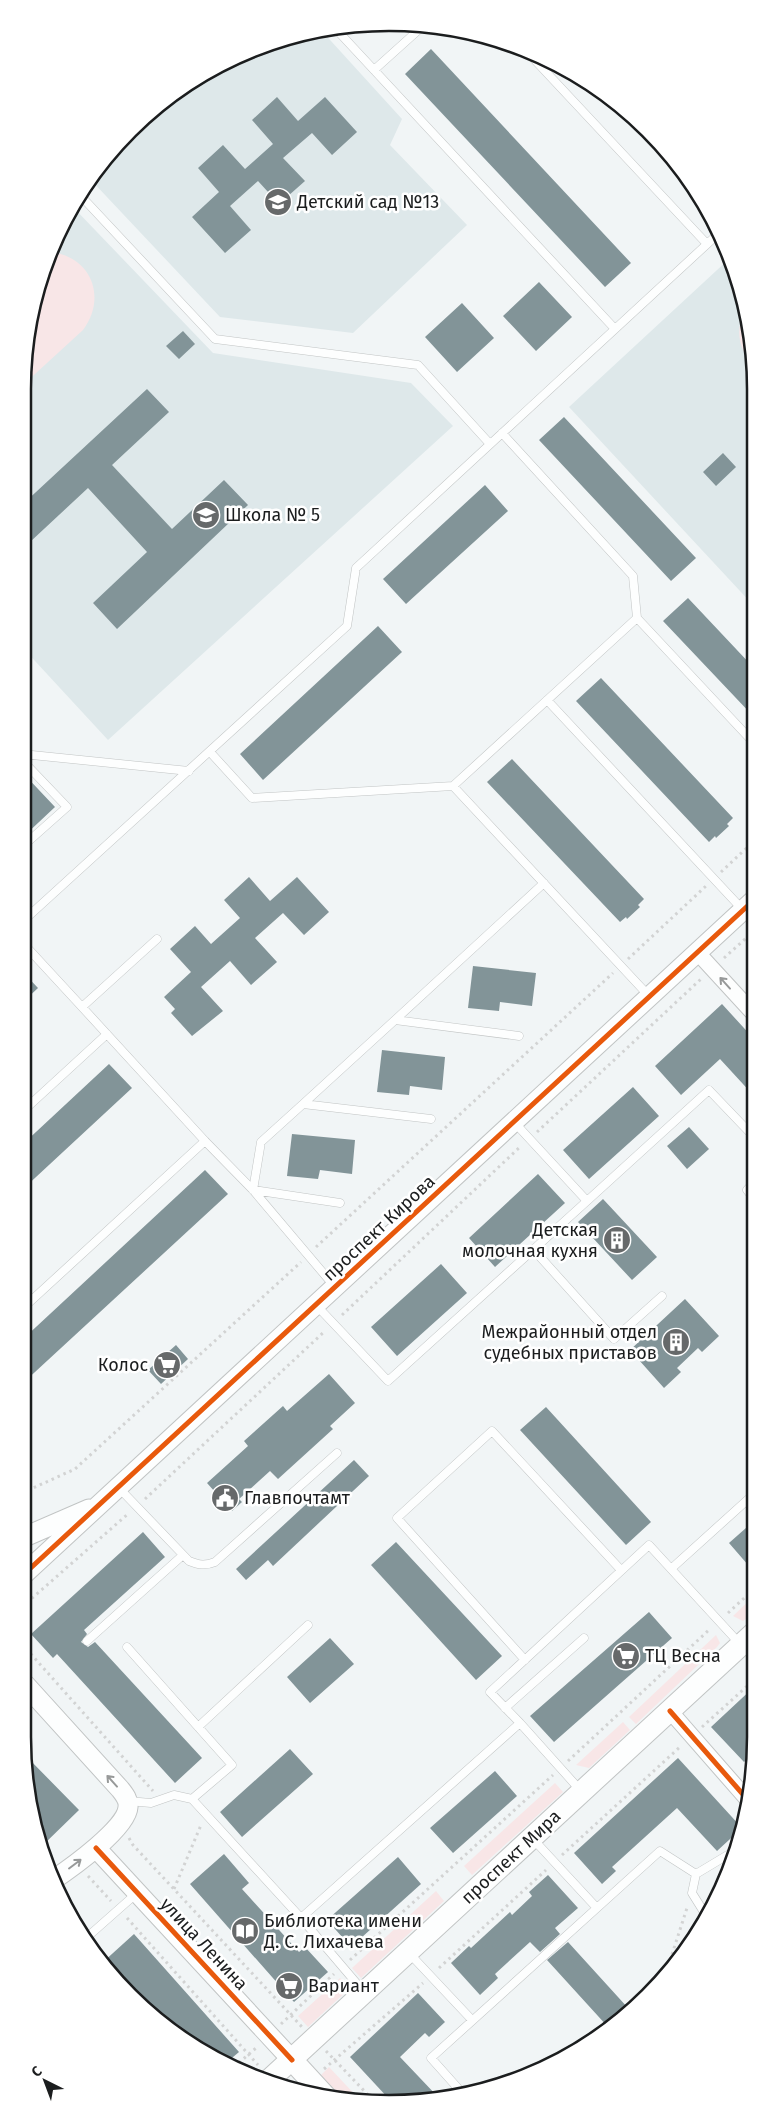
<svg xmlns="http://www.w3.org/2000/svg" width="778" height="2126" font-family="'Fira Sans',sans-serif">
  <style>
    .built { fill: #dee8ea }
    .green { fill: #f8e6e7 }
    .building { fill: #829498 }
    .lines { fill: none; stroke-linecap: round; stroke-linejoin: round }
    .service-casing { stroke: #c1c4c4; stroke-width: 9 }
    .minor-casing { stroke: #c1c4c4; stroke-width: 17 }
    .tertiary-casing { stroke: #c1c4c4; stroke-width: 21 }
    .secondary-casing { stroke: #c1c4c4; stroke-width: 23 }
    .path { stroke: #d2d3d3; stroke-width: 3; stroke-dasharray: 2.5 4; stroke-linecap: butt }
    .service { stroke: #fdfefe; stroke-width: 8 }
    .minor { stroke: #fdfefe; stroke-width: 15 }
    .tertiary { stroke: #fdfefe; stroke-width: 19 }
    .secondary { stroke: #fdfefe; stroke-width: 21 }
    .cycleway-casing { stroke: #fff; stroke-width: 8 }
    .cycleway { stroke: #e8590c; stroke-width: 5 }
    .oneway { stroke: #979999 }
    .labels { text-anchor: middle; stroke-width: 5; stroke-linejoin: round; paint-order: stroke }
    .poi-label { font-size: 18px; fill: #1b1d1e; stroke: #fff; text-anchor: start }
    .street-label { font-size: 18px; fill: #1b1d1e; stroke: #fff }
    .rim { fill: none; stroke: #1b1d1e; stroke-width: 2.5 }
  </style>
  <rect width="100%" height="100%" fill="#f1f5f6"/>
  <path class="built" d="M321 30 402 119 390 145 467 225 353 333 220 317 90 179 98 166 121 142 163 102 206 71 271 42Z
    M73 207 213 353 411 383 453 426 108 740 23 648V389L35 294 60 227Z
    M730 258 752 341 753 605 569 407Z"/>
  <path class="green" d="M51 252C92 257 107 298 83 330L23 385 35 294Z
    M745 312 752 341V365C740 349 734 331 745 312Z
    M755 1595V1612L743 1621 733 1616Z
    M716 1635 720 1643 717 1647 636 1724 629 1717Z
    M623 1722 630 1730 589 1768 576 1765Z
    M555 1783 563 1792 472 1875 464 1866Z
    M436 1891 444 1901 361 1978 352 1968Z
    M340 1978 350 1988 308 2027 298 2016Z
    M329 2067 360 2100H344L321 2075Z"/>
  <path class="building" d="M431 49 631 263 605 287 405 74Z
    M277 97 298 121 325 97 357 132 332 155 312 133 283 158 305 181 279 204 258 181 230 206 251 230 225 253 192 217 219 192 198 168 223 145 245 169 273 144 252 120Z
    M539 282 572 317 536 351 503 316Z
    M462 303 494 338 457 372 425 337Z
    M183 331 195 344 179 359 166 346Z
    M147 389 169 412 112 465 172 529 224 480 248 505 117 629 93 603 147 552 88 488 30 542 22 534V505Z
    M564 417 696 558 671 581 539 440Z
    M723 453 736 467 716 486 703 472Z
    M485 485 508 511 406 604 383 579Z
    M688 598 753 667V716L663 621Z
    M378 626 402 652 263 780 240 754Z
    M601 678 733 818 727 824 729 826 716 838 715 836 709 842 576 701Z
    M512 759 644 899 638 905 640 907 627 919 626 917 620 922 487 782Z
    M22 772 55 807 22 838Z
    M249 877 270 901 297 877 329 912 304 935 283 913 255 938 277 962 251 985 230 961 201 987 223 1011 192 1036 171 1013 175 1009 164 997 191 972 170 949 195 926 211 944 240 918 224 900Z
    M473 966 536 973 532 1006 500 1002 499 1011 468 1008Z
    M22 971 38 988 22 1003Z
    M722 1004 754 1039V1096L720 1059 681 1095 655 1066Z
    M382 1050 445 1057 442 1090 410 1086 409 1095 377 1092Z
    M109 1064 132 1088 22 1190V1145Z
    M633 1087 659 1116 589 1179 563 1150Z
    M689 1127 709 1149 687 1169 667 1146Z
    M292 1134 355 1140 352 1174 320 1170 318 1179 287 1176Z
    M205 1170 228 1194 22 1384V1340Z
    M538 1174 565 1203 495 1267 469 1238Z
    M603 1199 657 1257 632 1280 578 1222Z
    M441 1264 467 1293 397 1356 371 1327Z
    M685 1299 719 1336 702 1352 698 1348 677 1368 681 1372 664 1388 630 1350Z
    M176 1345 188 1359 161 1384 148 1370Z
    M329 1374 355 1403 330 1426 333 1429 278 1479 270 1471 239 1499 242 1502 232 1511 207 1483 248 1446 244 1441 283 1406 287 1411Z
    M546 1407 651 1522 626 1545 520 1430Z
    M354 1460 369 1476 273 1566 268 1560 246 1580 236 1569Z
    M755 1520V1573L729 1543Z
    M143 1532 165 1557 84 1630 87 1634 81 1642 88 1647 95 1642 202 1758 175 1783 57 1654 53 1658 31 1634Z
    M396 1542 502 1656 476 1680 371 1565Z
    M649 1612 672 1638 554 1742 530 1716Z
    M330 1638 354 1664 310 1703 287 1677Z
    M755 1686 753 1754 744 1762 711 1727Z
    M290 1749 313 1774 242 1837 220 1812Z
    M26 1756 79 1810 41 1847Z
    M678 1758 742 1828 717 1851 677 1808 612 1867 616 1871 602 1884 574 1853Z
    M495 1771 517 1796 453 1853 430 1828Z
    M224 1854 249 1883 242 1889 299 1952 305 1947 328 1972 294 2002 190 1884Z
    M398 1857 421 1884 351 1947 327 1920Z
    M548 1875 578 1908 555 1928 560 1934 540 1952 530 1942 495 1974 498 1978 480 1995 451 1963 469 1946 471 1948 510 1912 512 1915 532 1896 529 1892Z
    M134 1934 239 2052 226 2063 206 2055 155 2013 129 1984 125 1988 113 1978 102 1963Z
    M568 1942 628 2008 608 2027 547 1960Z
    M418 1993 445 2022 429 2037 425 2033 400 2057 438 2097 389 2099 350 2057Z"/>
  <g class="lines">
    <g class="service-casing">
      <path id="service" d="M334 27 615 329
        M532 57 707 244
        M374 70 424 25
        M80 195 215 339 418 365 490 444
        M637 618 753 742
        M547 700 743 910
        M210 752 252 798 453 786 649 996
        M22 754 189 771
        M22 760 67 807 22 847
        M453 786 637 618 633 576 502 433
        M22 922 347 626 356 568 718 234
        M22 942 82 1007 157 939
        M82 1007 205 1141 253 1190 335 1287
        M395 1020 544 883
        M303 1104 395 1020 519 1036
        M22 1112 107 1034
        M754 1182 747 1190 754 1199
        M587 1201 709 1090 754 1137
        M340 1203 253 1190 261 1142 303 1104 431 1119
        M533 1249 614 1339 662 1296
        M316 1305 388 1381 587 1201 514 1122
        M22 1309 205 1141
        M119 1488 189 1561C199 1565 205 1566 215 1562L337 1453
        M672 1568 755 1493
        M87 1641 183 1555
        M127 1647 232 1765 192 1799 174 1795 151 1803 128 1801
        M525 1660 397 1518 492 1431 621 1570
        M505 1708 584 1638
        M520 1723 490 1692 649 1545 740 1644
        M198 1727 308 1625
        M192 1799 301 1918
        M533 1839 596 1907
        M707 1917 692 1893 696 1874 736 1850
        M85 1939 137 1893
        M408 1952 472 2020
        M364 1992 301 1918 520 1723 581 1791
        M464 2095 431 2058 660 1851 696 1874"/>
    </g>
    <g class="minor-casing">
      <path id="minor" d="M697 952 754 1014
        M670 1711 747 1799"/>
    </g>
    <g class="tertiary-casing">
      <path id="tertiary" d="M22 1538 89 1509
        M22 1576 754 900
        M22 1681 120 1789C124 1794 129 1800 128 1807 127 1828 71 1868 53 1880
        M96 1848 292 2060"/>
    </g>
    <g class="secondary-casing">
      <path id="secondary" d="M292 2060 326 2097
        M267 2082 755 1632"/>
    </g>
    <path class="path" d="M721 872 753 842
      M724 958 754 931
      M628 959 706 886
      M537 1132 701 979
      M316 1247 613 973
      M342 1315 521 1146
      M22 1493 75 1469 301 1262
      M145 1499 325 1331
      M22 1607 129 1513
      M728 1613 755 1588
      M22 1644 153 1791
      M702 1727 755 1679
      M568 1761 710 1629
      M129 1838 133 1845 302 2027
      M562 1855 681 1746
      M88 1876 111 1901
      M174 1889 201 1825
      M127 1918 258 2065
      M350 1960 553 1775
      M439 1968 546 1870
      M666 1973 687 1908
      M281 2024 334 1974
      M326 2051 372 2099
      M234 2067 256 2048
      M324 2069 423 1983"/>
    <use href="#service" class="service"/>
    <use href="#minor" class="minor"/>
    <use href="#tertiary" class="tertiary"/>
    <use href="#secondary" class="secondary"/>
    <g class="cycleway-casing">
      <path id="cycleway" d="M22 1576 754 900
        M670 1711 747 1799
        M96 1848 292 2060"/>
    </g>
    <use href="#cycleway" class="cycleway"/>
  </g>
  <defs><path id="oneway-shaft" d="M-6 0H5M1.5-3L5.5 0L1.5 3" fill="none" stroke-width="1.6" stroke-linecap="round" stroke-linejoin="round" transform="scale(1.25)"/></defs>
  <g class="oneway">
    <use href="#oneway-shaft" transform="translate(725 983) rotate(-132)"/>
    <use href="#oneway-shaft" transform="translate(112 1781) rotate(-132)"/>
    <use href="#oneway-shaft" transform="translate(75 1864) rotate(-37)"/>
  </g>
  <defs>
    <g id="school-disc" transform="scale(1.4375)"><circle r="9.5" fill="#66696a" stroke="#fff"/><path d="M0-5L7-2L0 1L-7-2ZM-4 1L0 2.5L4 1V4Q0 6-4 4Z" fill="#fff"/></g>
    <g id="building-disc" transform="scale(1.4375)"><circle r="9.5" fill="#66696a" stroke="#fff"/><path d="M-4-6H4V6H1V3H-1V6H-4ZM-2.5-4.3h1.7v1.8h-1.7ZM.8-4.3h1.7v1.8H.8ZM-2.5-1h1.7V.8h-1.7ZM.8-1h1.7V.8H.8Z" fill="#fff"/></g>
    <g id="supermarket-disc" transform="scale(1.4375)"><circle r="9.5" fill="#66696a" stroke="#fff"/><path d="M-6-5.5h2.5l.6 2H6L4.5 2H-2.5L-4.4-4H-6ZM-1.5 3.2a1.3 1.3 0 1 0 .1 0ZM3 3.2a1.3 1.3 0 1 0 .1 0Z" fill="#fff"/></g>
    <g id="civic-disc" transform="scale(1.4375)"><circle r="9.5" fill="#66696a" stroke="#fff"/><path d="M-.6-6.5H3V-4.5H.6V-3L4-1V1h2V6H-6V1h2V-1L-.6-3ZM-1.2 2.5V6h2.4V2.5Z" fill="#fff"/></g>
    <g id="library-disc" transform="scale(1.4375)"><circle r="9.5" fill="#66696a" stroke="#fff"/><path d="M-6-4Q-3-5.5-.7-3.5V5Q-3 3-6 4ZM6-4Q3-5.5 .7-3.5V5Q3 3 6 4Z" fill="#fff"/></g>
  </defs>
  <g fill-rule="evenodd">
    <use href="#school-disc" x="278" y="202"/>
    <use href="#school-disc" x="206" y="515"/>
    <use href="#building-disc" x="617" y="1240"/>
    <use href="#building-disc" x="676" y="1342"/>
    <use href="#supermarket-disc" x="167" y="1365"/>
    <use href="#civic-disc" x="225" y="1498"/>
    <use href="#supermarket-disc" x="626" y="1656"/>
    <use href="#library-disc" x="245" y="1931"/>
    <use href="#supermarket-disc" x="289" y="1986"/>
  </g>
  <g class="labels">
    <g class="poi-label">
      <text x="297" y="208">Детский сад №13</text>
      <text x="225" y="521">Школа № 5</text>
      <text x="598" y="1236" text-anchor="end">Детская<tspan x="598" dy="21">молочная кухня</tspan></text>
      <text x="657" y="1338" text-anchor="end">Межрайонный отдел<tspan x="657" dy="21">судебных приставов</tspan></text>
      <text x="148" y="1371" text-anchor="end">Колос</text>
      <text x="244" y="1504">Главпочтамт</text>
      <text x="645" y="1662">ТЦ Весна</text>
      <text x="264" y="1927">Библиотека имени<tspan x="264" dy="21">Д. С. Лихачева</tspan></text>
      <text x="308" y="1992">Вариант</text>
    </g>
    <g class="street-label">
      <text transform="translate(379 1228) rotate(-43)" y="6">проспект Кирова</text>
      <text transform="translate(511 1857) rotate(-43)" y="6">проспект Мира</text>
      <text transform="translate(204 1944) rotate(47)" y="6">улица Ленина</text>
    </g>
  </g>
  <path d="M0 0H778V2126H0ZM389 31H389A358 358 0 0 1 747 389V1737A358 358 0 0 1 389 2095H389A358 358 0 0 1 31 1737V389A358 358 0 0 1 389 31Z" fill="#fff" fill-rule="evenodd"/>
  <path class="rim" d="M389 31H389A358 358 0 0 1 747 389V1737A358 358 0 0 1 389 2095H389A358 358 0 0 1 31 1737V389A358 358 0 0 1 389 31Z"/>
  <g transform="translate(45 2081) rotate(318)" stroke="#ffffff" stroke-width="4" paint-order="stroke">
  <path d="M0-4L9 19L0 12L-9 19Z" fill="#1b1d1e"/>
  <text y="-8" font-size="14" font-weight="bold" text-anchor="middle" fill="#1b1d1e">С</text>
  </g>
</svg>
